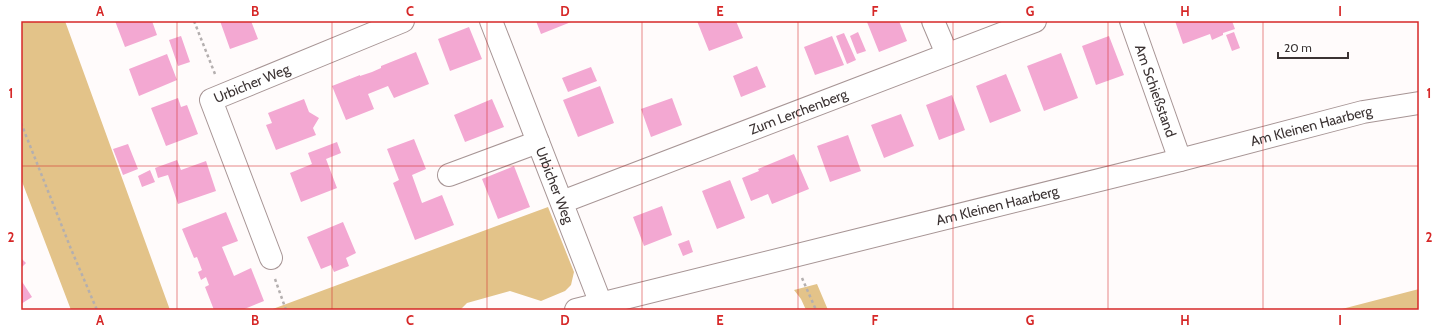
<svg xmlns="http://www.w3.org/2000/svg" width="1440" height="331" font-family="Cabin,sans-serif">
  <style>
    .green { fill: #e3c389 }
    .building { fill: #f3a8d2 }
    .lines { fill: none; stroke-linecap: round; stroke-linejoin: round }
    .minor-casing { stroke: #a79595; stroke-width: 24 }
    .path { stroke: #b4afaf; stroke-width: 2.5; stroke-dasharray: 3 3; stroke-linecap: butt }
    .minor { stroke: #fff; stroke-width: 22 }
    .grid { fill: none; stroke: #d62828; stroke-width: 1; stroke-opacity: 0.55 }
    .labels { text-anchor: middle; stroke-width: 3.5; stroke-linejoin: round; paint-order: stroke }
    .street-label { font-size: 14px; fill: #3b3333; stroke: #fff }
    .neatline { fill: none; stroke: #d62828; stroke-width: 1.5 }
    .grid-label { font-size: 13px; text-anchor: middle; font-weight: bold; fill: #d62828 }
  </style>
  <rect width="100%" height="100%" fill="#fffbfb"/>
  <path class="green" d="M21 21H65L170 310H71L21 179Z
    M548 207 574 272 571 285 565 291 541 301 510 291 467 303 460 310H270Z
    M817 284 828 310H806L801 299 794 290Z
    M1419 289V310H1338Z"/>
  <path class="building" d="M115 21H152L157 35 125 47Z
    M220 21H251L258 39 230 49Z
    M536 21H570L571 22 541 34Z
    M697 21H736L743 38 709 51Z
    M868 21H899L907 41 879 52 867 22Z
    M1175 21H1232L1235 29 1223 33V35L1212 40 1210 34 1183 44Z
    M469 27 482 59 450 71 438 39Z
    M858 32 866 51 857 54 850 36Z
    M1234 32 1240 48 1232 51 1226 35Z
    M844 33 856 60 847 64 836 36Z
    M181 36 190 62 178 66 169 40Z
    M832 36 844 65 815 75 804 47Z
    M1109 36 1124 75 1096 85 1082 46Z
    M416 52 429 84 394 98 388 86 368 94 374 109 346 120 332 86 360 75V76L372 72 381 68V66Z
    M1061 53 1078 98 1044 111 1027 66Z
    M167 54 177 80 139 96 129 69Z
    M757 66 766 87 741 97 733 76Z
    M591 67 597 81 568 92 562 78Z
    M1006 74 1021 111 990 123 976 86Z
    M600 86 614 123 578 137 563 100Z
    M952 95 965 130 939 140 926 105Z
    M178 98 181 107 187 105 198 134 166 146 151 108Z
    M672 98 682 125 651 137 641 109Z
    M304 99 309 112 319 118 313 128 316 135 276 150 266 125 272 123 268 113Z
    M492 99 504 127 465 142 454 115Z
    M901 114 914 146 884 158 871 125Z
    M848 135 861 171 830 182 817 146Z
    M414 139 426 169 412 175 422 203 442 195 454 225 415 240 393 183 399 180 387 149Z
    M337 142 341 153 326 159 337 188 301 202 290 173 312 164 308 153Z
    M128 144 138 169 123 175 113 149Z
    M794 154 809 189 772 204 768 194 751 201 742 178 759 171 758 169Z
    M177 160 181 170 206 161 216 191 178 204 168 175 158 178 155 168Z
    M514 166 530 207 498 219 482 179Z
    M150 170 155 182 142 187 138 176Z
    M730 180 745 218 717 229 702 191Z
    M662 206 672 235 644 246 633 217Z
    M226 212 238 241 222 247 234 276 251 268 264 301 242 310H214L205 287 209 285 206 277 201 280 198 272 202 270 197 257 194 258 182 229Z
    M343 222 356 253 346 258 349 266 334 272 331 265 321 269 307 237Z
    M689 240 693 252 683 256 678 244Z
    M21 258 26 263 21 268Z
    M21 280 32 297 21 304Z"/>
  <g class="lines">
    <g class="minor-casing">
      <g id="minor">
        <path id="s1" d="M491 21 601 304"/>
        <path d="M933 21 947 54"/>
        <path id="s2" d="M1131 21 1180 160"/>
        <path d="M449 175 538 142"/>
        <path id="s3" d="M562 202 1035 21"/>
        <path id="s4" d="M271 258 211 100 403 21"/>
        <path id="s5" d="M576 310 1180 160 1363 112 1419 103"/>
      </g>
    </g>
    <path class="path" d="M194 21 215 74
      M21 123 71 249 97 310
      M802 278 816 310
      M275 279 286 310"/>
    <use href="#minor" class="minor"/>
  </g>
  <path class="grid" d="M177 21V310M332 21V310M487 21V310M642 21V310M798 21V310M953 21V310M1108 21V310M1263 21V310M21 166H1419"/>
  <g class="labels">
    <g class="street-label">
      <text dy="5" stroke="none"><textPath href="#s4" startOffset="213">Urbicher Weg</textPath></text>
      <text dy="5" stroke="none"><textPath href="#s2" startOffset="74">Am Schießstand</textPath></text>
      <text dy="5" stroke="none"><textPath href="#s3" startOffset="253">Zum Lerchenberg</textPath></text>
      <text dy="5" stroke="none"><textPath href="#s5" startOffset="758">Am Kleinen Haarberg</textPath></text>
      <text dy="5" stroke="none"><textPath href="#s1" startOffset="176">Urbicher Weg</textPath></text>
      <text dy="5" stroke="none"><textPath href="#s5" startOffset="434">Am Kleinen Haarberg</textPath></text>
    </g>
  </g>
  <rect width="1440" height="331" fill="none" stroke="#ffffff" stroke-width="44"/>
  <path d="M1278 52v6h70v-6" fill="none" stroke="#3b3333" stroke-width="2"/>
  <text x="1284" y="52" font-size="12" fill="#3b3333" stroke="#ffffff" stroke-width="3" paint-order="stroke">20 m</text>
  <rect x="22" y="22" width="1396" height="287" class="neatline"/>
  <g class="grid-label">
    <text x="100" y="16">A</text>
    <text x="255" y="16">B</text>
    <text x="410" y="16">C</text>
    <text x="565" y="16">D</text>
    <text x="720" y="16">E</text>
    <text x="875" y="16">F</text>
    <text x="1030" y="16">G</text>
    <text x="1185" y="16">H</text>
    <text x="1340" y="16">I</text>
    <text x="11" y="98">1</text>
    <text x="1429" y="98">1</text>
    <text x="11" y="242">2</text>
    <text x="1429" y="242">2</text>
    <text x="100" y="325">A</text>
    <text x="255" y="325">B</text>
    <text x="410" y="325">C</text>
    <text x="565" y="325">D</text>
    <text x="720" y="325">E</text>
    <text x="875" y="325">F</text>
    <text x="1030" y="325">G</text>
    <text x="1185" y="325">H</text>
    <text x="1340" y="325">I</text>
  </g>
</svg>
